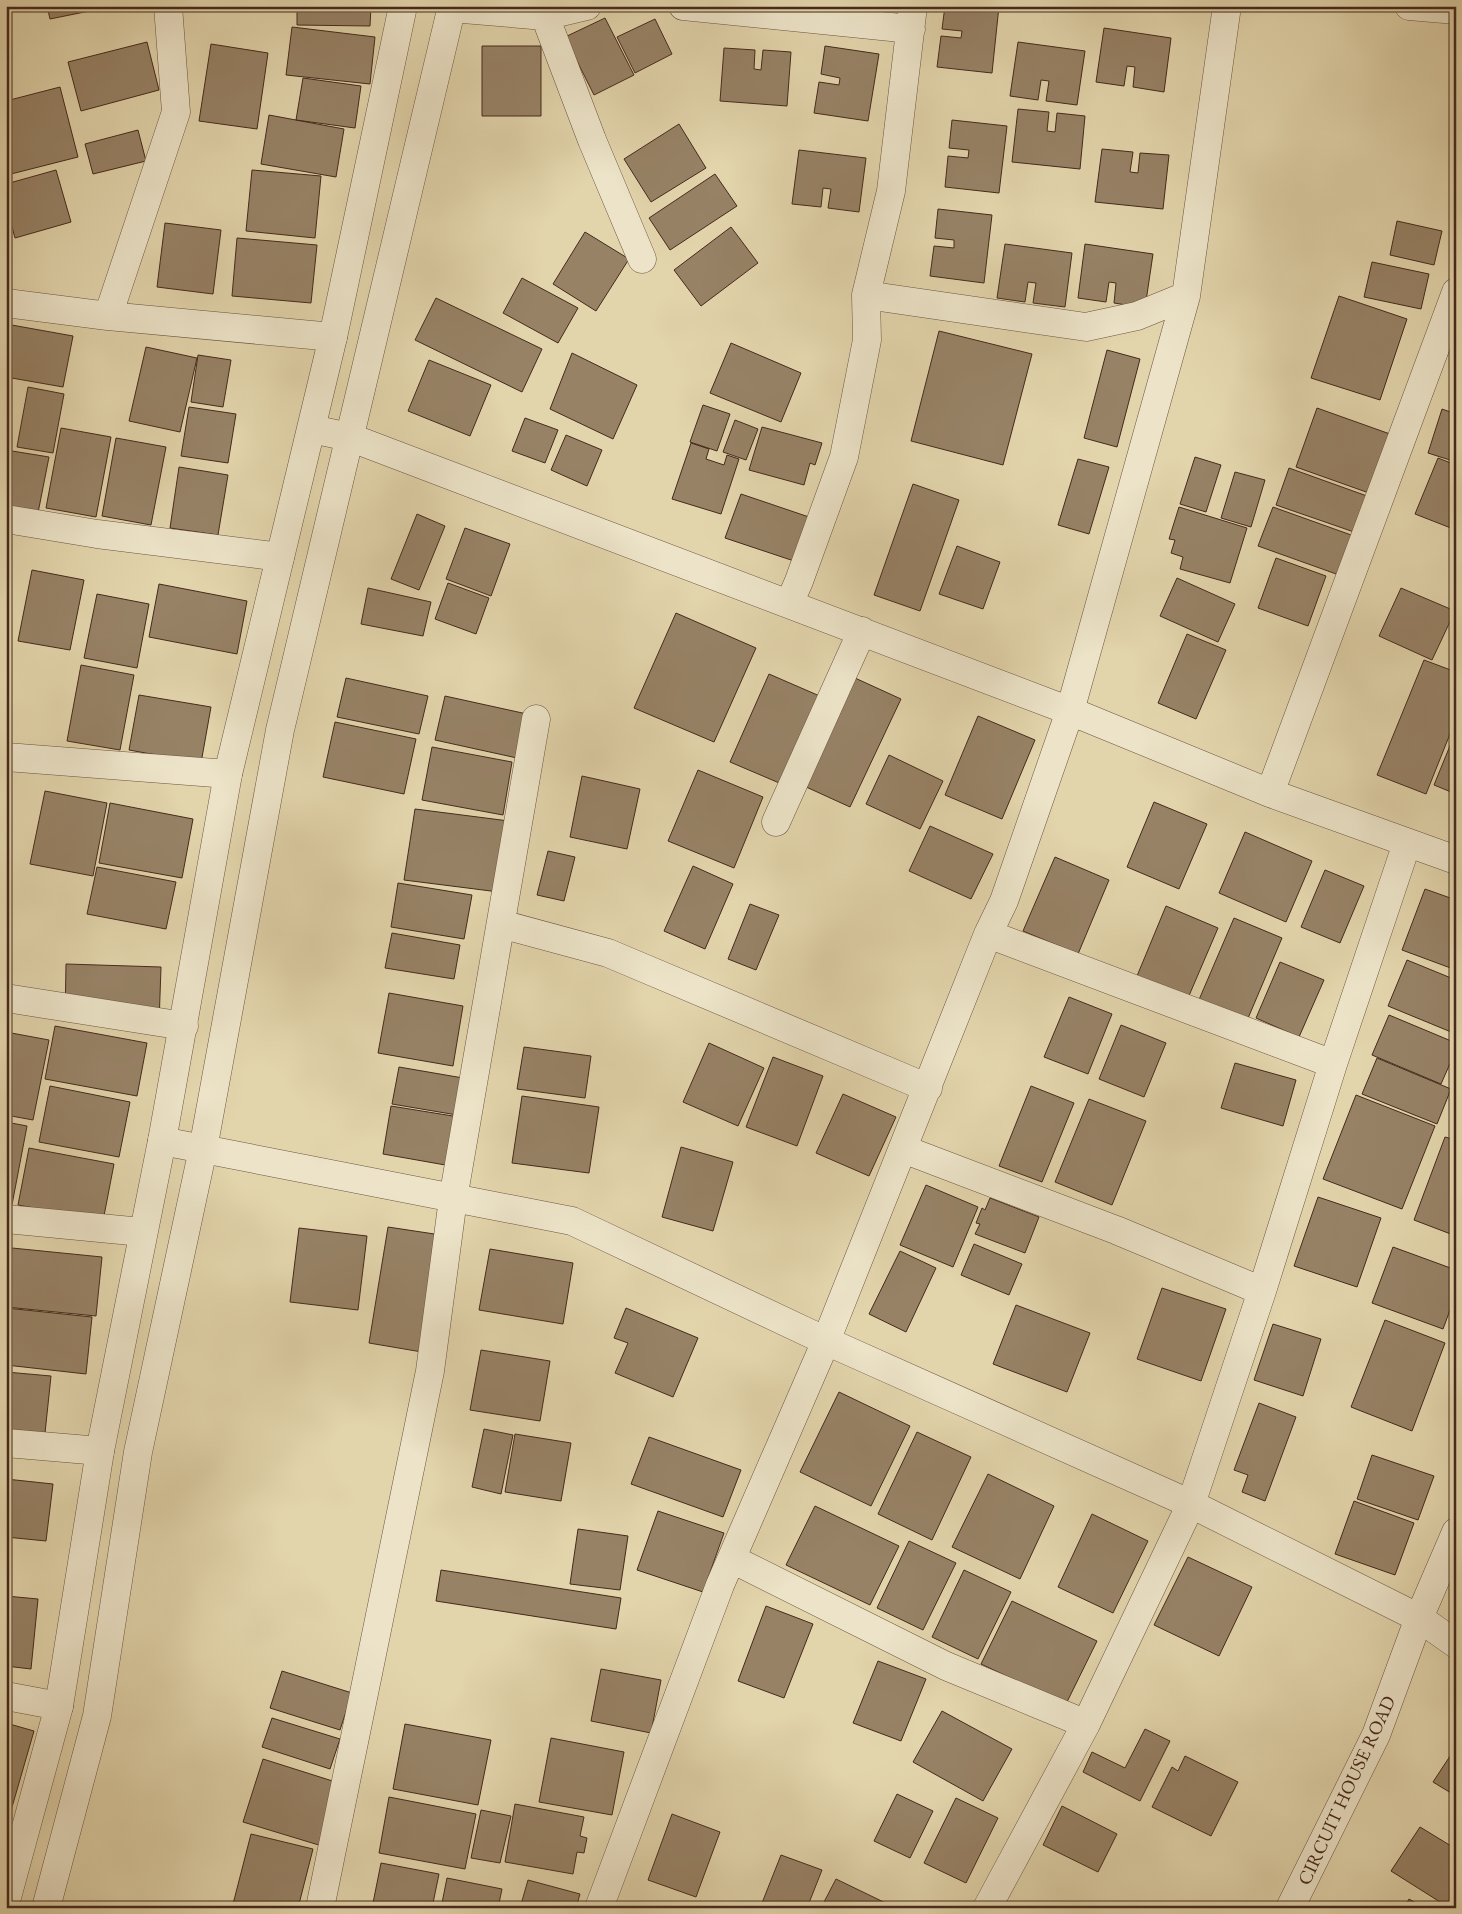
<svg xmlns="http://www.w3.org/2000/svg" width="1462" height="1914" font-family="'EB Garamond',serif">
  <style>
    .building { fill: #978266; stroke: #452a1c }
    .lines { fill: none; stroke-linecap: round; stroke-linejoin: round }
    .minor-casing { stroke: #6c5440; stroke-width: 29 }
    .tertiary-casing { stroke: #6c5440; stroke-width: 29 }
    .minor { stroke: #ece3c8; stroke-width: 28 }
    .tertiary { stroke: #ece3c8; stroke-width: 28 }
    .labels { text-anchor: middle; stroke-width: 4; stroke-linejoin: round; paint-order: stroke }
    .street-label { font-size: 19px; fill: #452a1c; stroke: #ece3c8 }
  </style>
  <rect width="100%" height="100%" fill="#e2d4ab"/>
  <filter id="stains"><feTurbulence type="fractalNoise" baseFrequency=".004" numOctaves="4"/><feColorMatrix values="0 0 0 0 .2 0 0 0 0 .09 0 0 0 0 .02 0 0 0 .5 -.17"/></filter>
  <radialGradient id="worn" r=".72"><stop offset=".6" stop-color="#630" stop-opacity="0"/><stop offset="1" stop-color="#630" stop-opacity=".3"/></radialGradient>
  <path class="building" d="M6 6H29V7L7 13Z
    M47 6H114L50 19Z
    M297 6H371L370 26 297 25Z
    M945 6H999L992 73 937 67 941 36 961 38 962 31 942 29Z
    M605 18 634 75 594 95 565 37Z
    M655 19 672 54 635 73 617 37Z
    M292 27 375 37 370 84 286 75Z
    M1104 28 1171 38 1164 92 1133 87 1135 67 1127 66 1124 86 1096 82Z
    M147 42 159 90 81 111 68 62Z
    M1018 42 1085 51 1077 105 1046 101 1049 81 1041 80 1038 100 1010 96Z
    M211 44 268 53 257 129 199 121Z
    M482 46H541V116H482Z
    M825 46 879 54 868 121 814 113 819 82 839 85 840 78 821 74Z
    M724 48 755 50 754 69 761 70 763 50 791 52 787 106 720 101Z
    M303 78 361 86 355 128 296 120Z
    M60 87 78 157 11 174 6 157V101Z
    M1018 109 1049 112 1047 131 1055 132 1057 113 1085 116 1080 169 1012 162Z
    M269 115 344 129 336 177 261 164Z
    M952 120 1007 126 999 193 945 187 948 156 968 158 969 150 949 148Z
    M679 124 706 168 651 202 624 159Z
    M138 130 146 161 93 174 85 144Z
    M1102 149 1133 152 1130 172 1138 173 1140 153 1169 155 1163 209 1095 202Z
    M799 150 866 158 859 212 828 208 831 189 823 188 821 207 792 204Z
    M56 170 71 222 15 238 6 205V184Z
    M252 170 321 176 315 238 246 231Z
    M715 174 737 206 670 250 649 218Z
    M938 209 992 215 984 283 930 276 934 246 954 248V240L935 238Z
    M1397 221 1442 231 1434 265 1390 255Z
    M165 223 221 230 213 294 157 287Z
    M731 227 758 263 701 306 674 270Z
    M585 232 629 259 596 311 553 284Z
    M237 238 317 245 311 303 232 296Z
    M1005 244 1072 253 1065 307 1033 303 1036 283 1028 282 1025 302 997 298Z
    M1085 244 1153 254 1145 308 1114 303 1116 283 1109 282 1106 302 1078 298Z
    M1372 262 1429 274 1421 309 1364 297Z
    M522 278 578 308 558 343 503 313Z
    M1339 296 1407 319 1380 400 1311 378Z
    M436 298 542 349 522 392 415 340Z
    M6 324 73 336 63 387 6 377Z
    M939 331 1032 354 1003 465 911 441Z
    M731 343 801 373 781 422 710 393Z
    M146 347 197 358 180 432 129 421Z
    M1107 350 1140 359 1117 447 1084 438Z
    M572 353 637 385 613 439 550 409Z
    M198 355 231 360 223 407 191 402Z
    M429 360 491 385 470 436 408 411Z
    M28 387 64 394 53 453 17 447Z
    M703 405 730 414 717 451 690 442Z
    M189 407 236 414 228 463 181 456Z
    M1317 408 1390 434 1369 493 1296 467Z
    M1442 409 1456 414V462L1428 453Z
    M525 418 558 430 545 463 512 451Z
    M735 420 758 429 746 460 723 452Z
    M762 427 822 443 815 465 810 463 804 485 749 470Z
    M61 428 111 437 96 517 46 508Z
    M566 435 602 450 587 486 551 470Z
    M116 438 166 447 151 525 102 516Z
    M691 443 709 449 706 459 724 465 727 455 739 459 721 514 672 499Z
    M6 450 49 457 37 518 6 512Z
    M1195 457 1221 465 1206 512 1180 504Z
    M1438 458 1456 465V530L1415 514Z
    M1078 459 1109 467 1089 534 1058 525Z
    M179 467 228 475 218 535 170 528Z
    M1289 468 1367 496 1354 532 1276 505Z
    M1235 472 1265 480 1251 527 1221 518Z
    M913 484 959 500 920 611 874 595Z
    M741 494 809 517 794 561 725 538Z
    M1179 507 1247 528 1230 583 1180 569 1183 557 1171 553 1175 540 1169 539Z
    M1273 507 1354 536 1339 575 1258 546Z
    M417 514 445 526 419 590 391 579Z
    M465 528 510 544 491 596 446 579Z
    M957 546 1000 562 983 609 939 594Z
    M1276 558 1326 576 1308 626 1258 608Z
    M32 570 84 580 70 650 18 641Z
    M1177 578 1235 604 1218 642 1160 616Z
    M448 583 489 598 476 634 435 619Z
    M159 584 247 601 237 654 149 637Z
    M368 588 431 602 423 636 361 624Z
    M1401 588 1455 611 1432 660 1379 636Z
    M97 594 149 604 137 668 84 658Z
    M676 613 756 648 714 742 634 708Z
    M1187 634 1226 650 1196 719 1158 703Z
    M1424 660 1456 672V719L1426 794 1377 775Z
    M81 665 134 675 120 750 67 741Z
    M769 674 822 697 784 785 730 762Z
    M346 678 428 696 419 734 337 717Z
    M855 678 901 699 850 807 804 786Z
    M139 695 211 707 201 763 129 750Z
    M445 696 527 714 517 758 435 740Z
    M978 716 1035 740 1002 819 945 795Z
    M335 722 416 739 404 794 323 777Z
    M1456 731V794L1434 785Z
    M432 747 512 762 503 815 422 800Z
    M889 755 943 781 920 829 866 804Z
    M698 770 763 797 734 868 668 841Z
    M582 776 640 789 627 849 570 837Z
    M45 791 107 803 93 876 30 864Z
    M1154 802 1207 824 1179 889 1127 867Z
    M110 803 193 819 182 878 99 863Z
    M415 809 509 821 499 892 404 880Z
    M930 826 993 854 971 899 909 871Z
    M1245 832 1312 861 1286 922 1219 893Z
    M548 851 575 857 564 901 537 895Z
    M1055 857 1109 880 1078 954 1023 931Z
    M693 866 733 884 705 949 664 931Z
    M97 867 176 882 166 929 87 914Z
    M1325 870 1364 886 1340 943 1301 927Z
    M398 883 472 895 464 939 391 927Z
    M1425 889 1456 900V970L1402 950Z
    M750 904 779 915 756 970 728 959Z
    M1166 906 1218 928 1188 998 1137 976Z
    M1234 918 1282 938 1246 1023 1198 1002Z
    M392 933 460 945 454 979 385 968Z
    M1407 960 1456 980V1034L1388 1006Z
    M1280 962 1324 980 1299 1037 1256 1018Z
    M66 964 161 967 159 1024 65 1021Z
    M389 993 463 1006 453 1066 378 1053Z
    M1069 997 1112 1014 1088 1074 1044 1057Z
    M1389 1015 1456 1043V1050L1441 1084 1372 1055Z
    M1121 1025 1166 1043 1144 1097 1099 1079Z
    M55 1026 147 1043 137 1096 45 1079Z
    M6 1032 49 1040 33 1120 6 1115Z
    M709 1043 764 1068 738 1126 683 1102Z
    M524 1047 591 1056 585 1098 517 1089Z
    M773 1057 823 1076 797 1146 746 1127Z
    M1377 1058 1451 1089 1437 1124 1362 1094Z
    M1235 1063 1296 1080 1283 1126 1221 1108Z
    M399 1067 463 1078 457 1115 392 1104Z
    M50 1086 130 1102 119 1157 39 1142Z
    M1031 1086 1074 1103 1042 1182 999 1166Z
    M843 1094 896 1117 869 1176 816 1153Z
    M1356 1095 1435 1126 1402 1209 1323 1179Z
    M522 1096 599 1107 589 1173 512 1163Z
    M1089 1099 1146 1121 1112 1205 1055 1182Z
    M391 1106 459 1117 451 1166 383 1154Z
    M6 1122 27 1126 11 1210 6 1209Z
    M1445 1137 1456 1140V1236L1414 1220Z
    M681 1147 733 1162 713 1231 662 1217Z
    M29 1148 114 1164 103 1221 18 1205Z
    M926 1185 978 1207 953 1267 900 1245Z
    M1318 1197 1381 1218 1357 1287 1294 1266Z
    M990 1198 1039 1217 1025 1253 975 1234 980 1224 976 1223 982 1208 985 1210Z
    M388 1227 441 1235 422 1352 369 1343Z
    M299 1228 367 1236 358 1310 290 1302Z
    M974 1244 1022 1264 1009 1295 961 1275Z
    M1393 1247 1456 1270V1294L1443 1329 1372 1303Z
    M12 1248 102 1257 96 1316 6 1307Z
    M490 1249 573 1263 563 1324 479 1310Z
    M900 1251 936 1268 906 1332 869 1314Z
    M1162 1288 1226 1309 1201 1381 1137 1359Z
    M1016 1305 1090 1333 1067 1392 993 1364Z
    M6 1308 92 1317 86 1374 6 1365Z
    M626 1308 698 1338 673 1397 615 1373 628 1343 614 1338Z
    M1385 1320 1445 1343 1412 1431 1351 1407Z
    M1273 1324 1321 1339 1303 1396 1254 1380Z
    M481 1350 550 1361 540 1421 470 1410Z
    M6 1372 51 1376 45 1433 6 1430Z
    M839 1392 910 1426 871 1506 800 1472Z
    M1259 1403 1296 1417 1265 1501 1242 1492 1248 1475 1234 1470Z
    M484 1429 513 1435 501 1494 472 1487Z
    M917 1432 971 1457 932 1540 878 1514Z
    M515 1434 571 1443 561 1501 505 1492Z
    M649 1437 741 1470 723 1517 631 1484Z
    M1372 1455 1434 1476 1418 1520 1357 1499Z
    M988 1474 1054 1506 1020 1579 952 1547Z
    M6 1479 53 1484 46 1541 6 1537Z
    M1354 1501 1414 1523 1395 1575 1335 1554Z
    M815 1506 899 1546 870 1605 786 1565Z
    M658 1511 724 1533 703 1592 637 1570Z
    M1092 1514 1148 1541 1113 1613 1058 1587Z
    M578 1529 628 1536 620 1590 570 1584Z
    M909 1541 956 1563 923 1630 877 1608Z
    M1188 1557 1252 1587 1219 1656 1154 1625Z
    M441 1570 621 1598 616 1629 436 1601Z
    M964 1570 1011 1592 978 1659 932 1637Z
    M6 1596 38 1599 31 1669 6 1666Z
    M1012 1601 1097 1641 1066 1704 981 1664Z
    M766 1606 813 1624 784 1698 738 1681Z
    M878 1661 926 1679 901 1741 853 1723Z
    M601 1669 661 1680 651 1733 591 1721Z
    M282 1671 352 1693 340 1730 270 1708Z
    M942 1711 1012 1749 983 1801 913 1762Z
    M272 1718 340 1739 330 1769 262 1747Z
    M6 1723 34 1731 6 1828Z
    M405 1724 491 1740 478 1805 393 1789Z
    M1145 1729 1170 1741 1140 1801 1083 1772 1092 1752 1125 1768Z
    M551 1738 624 1752 612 1815 539 1802Z
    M1456 1747V1796L1433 1782Z
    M1185 1756 1238 1782 1211 1836 1152 1807 1172 1767 1178 1771Z
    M263 1759 342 1784 322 1846 243 1822Z
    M897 1794 933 1811 910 1858 874 1841Z
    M389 1797 476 1814 465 1869 379 1853Z
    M956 1798 998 1818 966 1883 924 1863Z
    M515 1804 584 1817 580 1836 587 1838 584 1853 577 1852 573 1874 505 1862Z
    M1062 1806 1117 1834 1098 1872 1043 1845Z
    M481 1810 511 1816 500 1863 471 1858Z
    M672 1814 720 1832 696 1897 648 1880Z
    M1420 1827 1456 1849V1895L1448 1907 1391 1871Z
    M251 1834 313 1849 298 1908H232Z
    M781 1855 822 1870 807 1908H760Z
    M381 1863 439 1874 432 1908H372Z
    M447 1878 502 1889 498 1908H441Z
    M836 1879 896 1908H833L834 1906 824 1902Z
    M528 1880 580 1894 576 1908H520Z
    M1409 1899 1425 1908H1404Z"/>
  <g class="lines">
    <g class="minor-casing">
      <path id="minor" d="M683 6 911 29
        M1409 6 1456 10
        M451 8 545 16 587 6
        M545 16 592 140 642 259
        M866 295 1086 327 1137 316 1186 296
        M6 303 108 316 333 337
        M108 316 176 112 168 6
        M312 429 349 437 1070 711 1270 793 1456 860
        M6 519 97 534 280 557
        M789 604 799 581 844 457 867 340 866 295 891 191 913 6
        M6 757 228 774
        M1270 793 1456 292
        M776 822 862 631
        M501 924 608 953 928 1088
        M988 934 1333 1064
        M6 998 184 1026
        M162 1141 572 1221 826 1341 1191 1504 1419 1618 1456 1644
        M903 1149 1116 1230 1262 1291
        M6 1219 142 1232
        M6 1443 100 1451
        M732 1559 946 1666 1086 1724
        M6 1696 59 1706
        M320 1908 430 1371 453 1199 536 719
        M599 1908 720 1585 826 1341 988 934 1004 901 1070 711 1186 296 1227 6
        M987 1908 1086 1724 1191 1504 1262 1291 1333 1064 1407 843"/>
    </g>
    <g class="tertiary-casing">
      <path id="tertiary" d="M6 1901 59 1706 100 1451 162 1141 228 774 333 337 403 6
        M46 1908 97 1716 138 1452 203 1149 280 730 452 6
        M1290 1908 1376 1735 1419 1618 1456 1532"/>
    </g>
    <use href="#minor" class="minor"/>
    <use href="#tertiary" class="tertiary"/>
  </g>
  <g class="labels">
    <g class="street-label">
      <text transform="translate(1346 1790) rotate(-65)" y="7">CIRCUIT HOUSE ROAD</text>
    </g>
  </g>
  <rect width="1462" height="1914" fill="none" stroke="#e2d4ab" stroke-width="25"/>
  <rect x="8" y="8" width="1447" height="1899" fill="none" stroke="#452a1c" stroke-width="2.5"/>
  <rect x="12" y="12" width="1437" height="1889" fill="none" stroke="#452a1c"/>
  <rect width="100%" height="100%" filter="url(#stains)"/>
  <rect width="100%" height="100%" fill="url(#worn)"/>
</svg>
